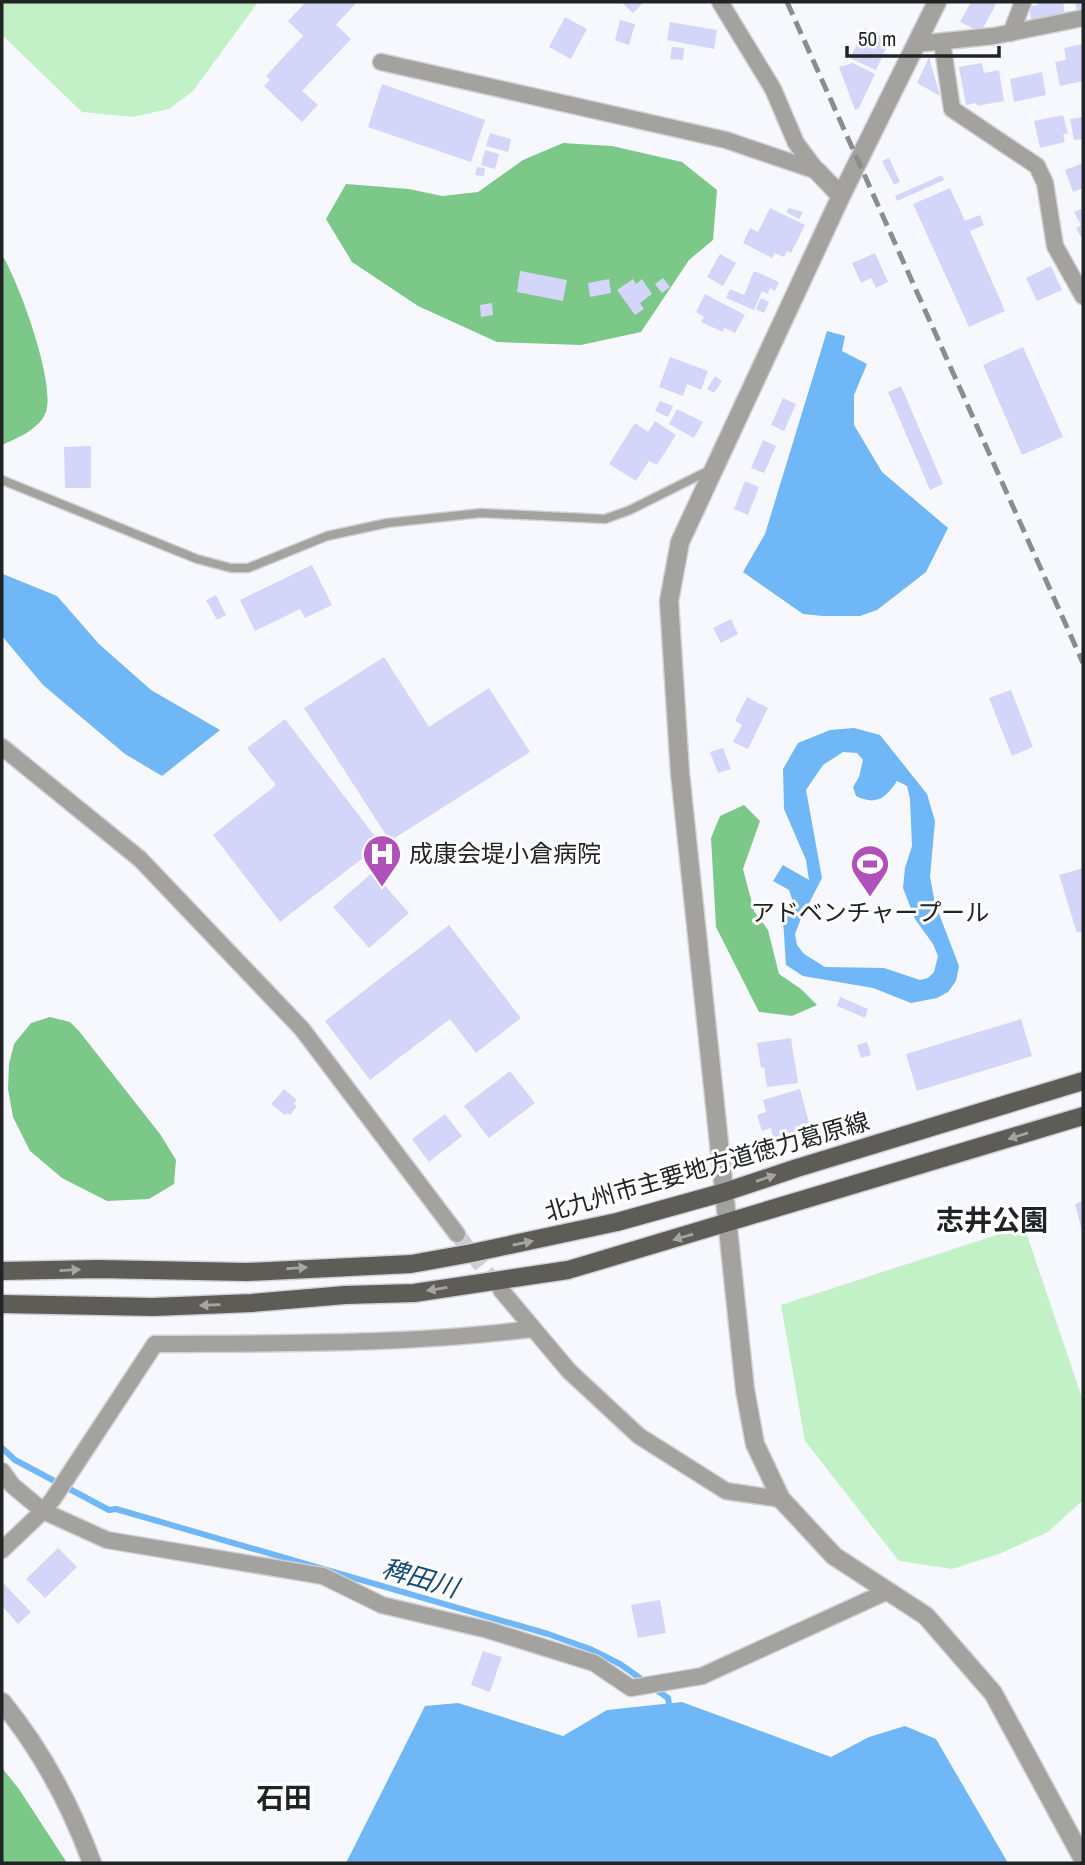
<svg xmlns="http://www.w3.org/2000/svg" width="1085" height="1865" font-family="'Archivo Narrow','Noto Sans JP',sans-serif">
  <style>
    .green { fill: #c2f1c8 }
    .forest { fill: #7cc889 }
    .water { fill: #6fb7f7; fill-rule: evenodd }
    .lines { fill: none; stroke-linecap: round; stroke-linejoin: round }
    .stream { stroke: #6fb7f7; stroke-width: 6 }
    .building { fill: #d3d6f8 }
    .minor-tunnel { stroke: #cccdd3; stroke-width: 16; stroke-dasharray: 16 8; stroke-linecap: butt }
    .service-casing { stroke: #d1d2d7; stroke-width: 11 }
    .minor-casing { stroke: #d1d2d7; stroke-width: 19 }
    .tertiary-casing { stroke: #d1d2d7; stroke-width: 21 }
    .primary-casing { stroke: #d1d2d7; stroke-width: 21 }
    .service { stroke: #a3a29e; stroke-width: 8 }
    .minor { stroke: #a3a29e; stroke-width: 16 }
    .tertiary { stroke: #a3a29e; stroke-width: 18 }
    .primary { stroke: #5d5c56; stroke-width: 18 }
    .rail { stroke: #8b8c90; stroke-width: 5; stroke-dasharray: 14 7; stroke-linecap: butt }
    .oneway { fill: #a6a5a2 }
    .labels { text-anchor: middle; stroke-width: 6; stroke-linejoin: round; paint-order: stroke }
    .poi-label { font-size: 24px; fill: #222325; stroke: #fff; text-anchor: start }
    .street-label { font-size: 24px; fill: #222325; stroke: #fff }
    .water-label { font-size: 26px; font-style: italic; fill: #144972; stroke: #fff }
    .quarter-label { font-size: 28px; font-weight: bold; fill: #222325; stroke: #fff }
  </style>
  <rect width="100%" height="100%" fill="#f7f8fe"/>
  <path class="green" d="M2 2H258L193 91 169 109 133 117 82 112 2 35Z
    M1024 1226 1083 1401V1500L1048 1532 999 1554 952 1569 899 1561 805 1441 781 1305Z"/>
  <path class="forest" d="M563 143 612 146 682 162 717 190 713 240 689 260 641 332 581 345 497 342 418 306 352 262 326 219 346 184 409 189 442 196 478 192 523 160Z
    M2 255C18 280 58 387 45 414 38 430 17 438 2 445Z
    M744 805 760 821 743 869 754 911 768 930 779 974 801 989 817 1005 792 1016 759 1012 716 927 711 838 720 816Z
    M50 1017 70 1022 79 1031 160 1134 176 1160 174 1184 149 1199 107 1201 62 1178 30 1151 13 1117 8 1089 9 1064 14 1044 31 1023Z
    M2 1768 19 1789 67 1863H2Z"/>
  <path class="water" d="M827 331 845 336 842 351 867 364 854 395V425L882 472 948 528 926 572 877 610 860 616H823L803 614 743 572 765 534Z
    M3 574 57 596 99 644 151 690 220 730 162 776 125 754 43 685 2 636Z
    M854 728 880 735 927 794 935 821 930 877 935 903 959 966 956 981 948 992 937 998 911 1003 873 988 803 976 786 965 783 919 793 902 789 890 773 881 783 865 809 880 806 860 784 809 783 769 798 743 830 730ZM843 752 857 753 863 760 859 777 853 787 856 796C876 806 886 798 897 781L907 786 910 799 912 846 905 868 903 888 915 919 933 944 938 956 934 972 928 978 920 980 884 968 825 967 804 954 797 945 795 934 800 921 822 878 806 790 823 765Z
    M682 1702 831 1757 869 1737 905 1726 936 1739 1008 1863H346L425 1706 458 1703 563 1736 607 1710Z"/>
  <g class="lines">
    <path class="stream" d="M2 1448 15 1460 109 1510 116 1509 548 1634 590 1649 620 1664 668 1698 670 1710"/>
  </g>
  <path class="building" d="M306 2H357L336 25 351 39 302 91 318 105 302 122 264 86 270 80 266 76 303 36 288 21Z
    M621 2H644L633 13Z
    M971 2H991L996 4 981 32 960 22Z
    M1038 2H1063L1065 15 1031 20 1029 6 1038 5Z
    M1075 2H1083V10L1077 11Z
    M565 17 587 29 571 59 549 47Z
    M620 20 635 24 629 45 615 40Z
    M670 22 717 30 714 49 667 40Z
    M865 28 890 40 876 70 850 58Z
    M1083 44V81L1060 86 1055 62 1066 60 1064 48Z
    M672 47 684 48 683 60 670 59Z
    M929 57 940 96 917 83Z
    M853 63 875 74 859 108 855 110 839 67Z
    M982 63 984 73 999 70 1004 101 977 106 976 103 966 105 959 67Z
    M1042 72 1046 95 1014 102 1010 79Z
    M382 84 485 120 471 162 368 127Z
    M1063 115 1068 133 1063 135 1065 142 1040 148 1034 121Z
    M1083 117V139L1074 140 1070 119Z
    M490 133 511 139 508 152 486 146Z
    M485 150 499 154 495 169 481 165Z
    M889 158 900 182 894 185 882 161Z
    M1083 163V188L1073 192 1065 170Z
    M477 167 485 168 484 176 475 175Z
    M942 175 944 180 897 201 895 196Z
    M950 188 965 221 980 215 984 225 970 231 1005 311 969 327 913 204Z
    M770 208 805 225 791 253 787 251 784 257 775 253 772 258 743 243 750 228 758 232Z
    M789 208 803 212 799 219 786 212Z
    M1083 208V236L1081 237 1076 228 1081 225 1074 212Z
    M875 253 888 282 876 288 871 278 861 283 852 263Z
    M720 254 736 263 723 286 707 277Z
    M1051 266 1062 290 1037 301 1026 278Z
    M520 271 567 280 563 301 517 292Z
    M754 271 779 282 775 291 770 288 768 294 762 291 754 310 726 298 730 289 744 295Z
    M663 278 670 287 662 293 655 284Z
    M609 279 611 293 590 297 588 283Z
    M633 279 636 284 642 279 652 294 640 303 644 309 635 315 617 290Z
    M705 294 745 315 735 333 724 328 723 332 701 322 704 317 696 312Z
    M761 298 769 302 764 313 756 309Z
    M492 303 493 315 481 317 480 305Z
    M1023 347 1063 437 1022 455 983 365Z
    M670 357 708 371 701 390 687 384 683 396 659 387Z
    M715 376 722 381 714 393 707 389Z
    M901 386 943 484 930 490 888 392Z
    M783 398 796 404 784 431 771 425Z
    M660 401 673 406 668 417 655 411Z
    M677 409 703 422 694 438 669 424Z
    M655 421 676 435 657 465 649 461 636 481 609 464 635 423 648 432Z
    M763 440 776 446 764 473 751 468Z
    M91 446V488H65L64 447Z
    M745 481 759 487 748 515 734 509Z
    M312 565 332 605 305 618 300 609 255 631 240 600Z
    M216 595 226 615 217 620 206 600Z
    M731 619 738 634 721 643 713 628Z
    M384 657 429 727 489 688 530 752 390 841 304 708Z
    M1011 690 1033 747 1012 756 989 698Z
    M747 697 768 708 748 749 733 742 742 725 735 721Z
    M285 719 381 844 280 922 213 835 276 785 247 748Z
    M723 748 731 769 718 773 710 752Z
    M1083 868V931L1077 933 1059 875Z
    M373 872 409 913 369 948 333 907Z
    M449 925 521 1018 476 1053 450 1019 370 1080 325 1021Z
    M840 997 868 1009 865 1018 837 1006Z
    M1021 1019 1032 1056 917 1091 906 1054Z
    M791 1038 798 1083 767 1087 764 1067 761 1068 757 1043Z
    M867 1042 871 1055 861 1058 857 1045Z
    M510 1071 535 1103 489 1138 464 1106Z
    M284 1089 297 1100 294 1104 297 1106 290 1115 287 1113 285 1115 271 1104Z
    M800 1089 810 1127 773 1138 771 1128 762 1131 757 1115 766 1112 763 1100Z
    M445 1114 462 1136 429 1162 412 1139Z
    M1083 1201V1231H1082L1075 1204Z
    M58 1548 77 1567 45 1598 26 1579Z
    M2 1582 31 1612 18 1624 2 1606Z
    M660 1600 666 1633 638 1638 631 1605Z
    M483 1651 502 1657 490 1692 471 1685Z"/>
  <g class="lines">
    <path class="minor-tunnel" d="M457 1234 500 1290"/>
    <g class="service-casing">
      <path id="service" d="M2 480 197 559 231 568H248L327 536 387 523 481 513 605 519 630 510 710 470"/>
    </g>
    <g class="minor-casing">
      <path id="minor" d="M720 2 773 89 796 143 817 171
        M1011 33 1023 2
        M942 42 952 109 1037 166 1045 183 1055 246 1083 296
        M916 44 994 36 1083 18
        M381 62 726 140 817 171
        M2 747 140 859 302 1029 457 1234
        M501 1290 569 1371 639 1436 726 1491 781 1499
        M2 1471 12 1485 43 1511 107 1540 323 1576 382 1605 488 1630 594 1663 631 1688 702 1676 888 1591
        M2 1550 43 1511 53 1499 155 1344C281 1343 407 1345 531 1329"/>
    </g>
    <g class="tertiary-casing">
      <path id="tertiary" d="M937 2 841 196 680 542 669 601 680 773 745 1390 755 1444 781 1499 834 1556 926 1616 993 1693 1083 1859
        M817 171 841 196
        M2 1702C42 1751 70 1803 92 1863"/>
    </g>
    <g class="primary-casing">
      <path id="primary" d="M2 1271 98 1269 247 1272 411 1264 472 1253 617 1222 725 1192 797 1168 1083 1081
        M2 1304 153 1307 252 1303 345 1295 414 1293 568 1270 1083 1116"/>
    </g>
    <use href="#service" class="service"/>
    <use href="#minor" class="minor"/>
    <use href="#tertiary" class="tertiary"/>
    <use href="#primary" class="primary"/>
    <path class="rail" d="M787 2 1083 663"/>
  </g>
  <defs><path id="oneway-solid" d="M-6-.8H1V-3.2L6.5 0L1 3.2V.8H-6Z" transform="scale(1.75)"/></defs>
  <g class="oneway">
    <use href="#oneway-solid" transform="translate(1018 1136) rotate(163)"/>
    <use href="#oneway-solid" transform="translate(766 1178) rotate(-19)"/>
    <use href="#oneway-solid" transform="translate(683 1237) rotate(164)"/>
    <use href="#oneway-solid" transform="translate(523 1243) rotate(-11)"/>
    <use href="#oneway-solid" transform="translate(297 1268) rotate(-4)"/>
    <use href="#oneway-solid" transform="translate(70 1270) rotate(-3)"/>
    <use href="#oneway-solid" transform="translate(437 1289) rotate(171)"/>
    <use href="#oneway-solid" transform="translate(210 1305) rotate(178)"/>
  </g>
  <defs>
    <g id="hospital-pin" transform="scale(2.0125)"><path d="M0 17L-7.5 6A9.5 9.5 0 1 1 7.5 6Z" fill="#b051ba" stroke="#fff"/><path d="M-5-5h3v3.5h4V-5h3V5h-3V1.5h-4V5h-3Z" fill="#fff"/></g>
    <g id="stadium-pin" transform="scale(2.0125)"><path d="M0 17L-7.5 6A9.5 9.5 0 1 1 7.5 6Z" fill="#b051ba" stroke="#fff"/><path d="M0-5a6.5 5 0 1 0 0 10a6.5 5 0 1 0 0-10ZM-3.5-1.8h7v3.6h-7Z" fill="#fff"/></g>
  </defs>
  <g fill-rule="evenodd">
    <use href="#hospital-pin" x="382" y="854"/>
    <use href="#stadium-pin" x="870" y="864"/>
  </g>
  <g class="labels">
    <g class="poi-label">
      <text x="409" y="862">成康会堤小倉病院</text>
      <text x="870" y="921" text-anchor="middle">アドベンチャープール</text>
    </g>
    <g class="street-label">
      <text transform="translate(707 1167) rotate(-16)" y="8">北九州市主要地方道徳力葛原線</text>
    </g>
    <g class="water-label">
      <text transform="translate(420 1578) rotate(16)" y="9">稗田川</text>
    </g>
    <g class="quarter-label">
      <text x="992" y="1230">志井公園</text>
      <text x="284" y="1808">石田</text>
    </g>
  </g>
  <rect width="1085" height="1865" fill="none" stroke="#222325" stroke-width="7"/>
  <path d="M847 46v10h152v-10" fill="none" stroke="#222325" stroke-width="3.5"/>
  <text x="858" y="46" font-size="21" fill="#222325" stroke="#ffffff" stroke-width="5" paint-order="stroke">50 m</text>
</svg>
